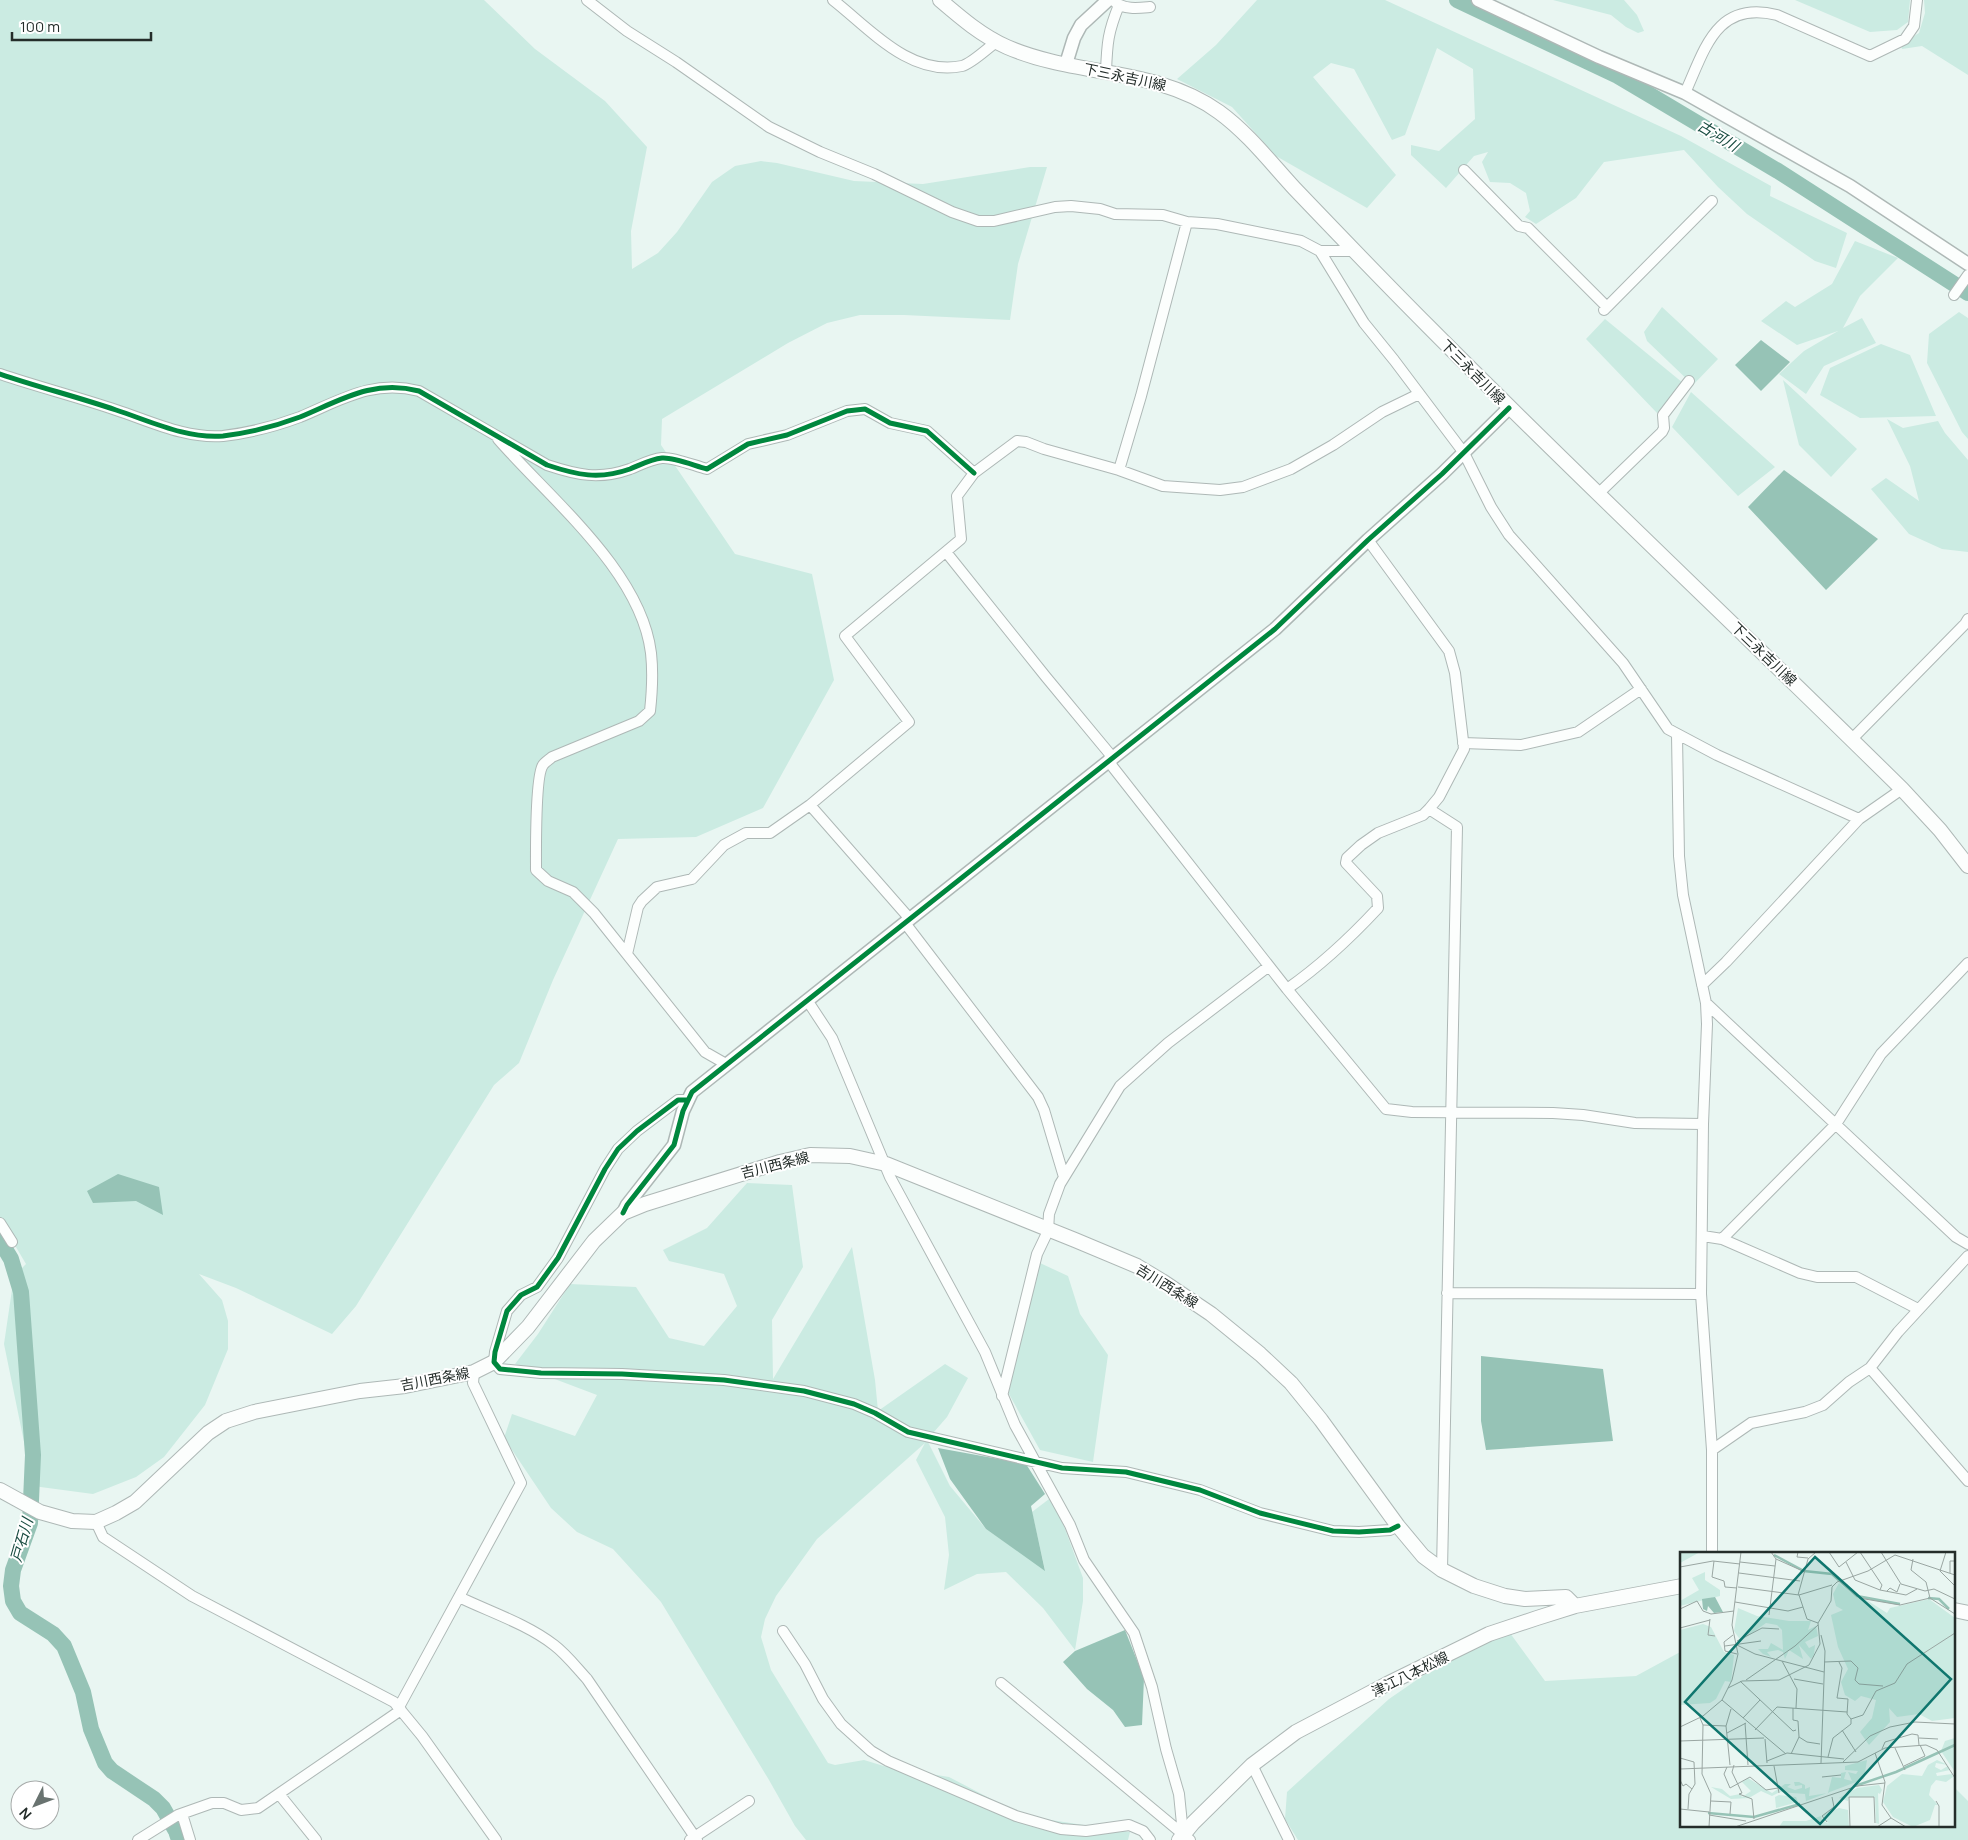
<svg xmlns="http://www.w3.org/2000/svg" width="1968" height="1840" font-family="Manrope,'Noto Sans JP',sans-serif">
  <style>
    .green { fill: #cbebe2 }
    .water { fill: #96c3b6 }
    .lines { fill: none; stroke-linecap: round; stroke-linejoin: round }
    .river { stroke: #96c3b6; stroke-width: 16 }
    .minor-casing { stroke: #aeb8b6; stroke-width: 12 }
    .tertiary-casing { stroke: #aeb8b6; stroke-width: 15 }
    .secondary-casing { stroke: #aeb8b6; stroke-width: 16 }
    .minor { stroke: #fcfefd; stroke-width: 10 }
    .tertiary { stroke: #fcfefd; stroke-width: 12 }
    .secondary { stroke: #fcfefd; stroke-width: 14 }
    .cycleway-casing { stroke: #fff; stroke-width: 8 }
    .cycleway { stroke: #00873e; stroke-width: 5 }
    .labels { text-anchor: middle; stroke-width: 4; stroke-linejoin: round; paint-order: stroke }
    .street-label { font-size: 14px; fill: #242d2a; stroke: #fff }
    .water-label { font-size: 15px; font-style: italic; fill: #194c41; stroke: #fff }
    .inset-river { fill: none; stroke: #96c3b6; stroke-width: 2.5 }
    .inset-road { fill: none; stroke: #9aa6a2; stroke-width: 1 }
    .view { fill: #0f766e; fill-opacity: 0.15; stroke: #0f766e; stroke-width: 2.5 }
    .inset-edge { fill: none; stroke: #242d2a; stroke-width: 2.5 }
  </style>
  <rect width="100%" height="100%" fill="#e9f6f2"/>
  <path class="green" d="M0 0H484L535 49 605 101 647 147 631 231 632 269 658 253 677 232 712 182 735 166 761 161 777 163 854 181 923 184 1030 167H1047L1018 264 1010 320 904 315H860L827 323 788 343 662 419 661 445 735 554 812 574 834 680 763 808 696 837 618 839 553 980 519 1063 494 1085 356 1306 332 1334 236 1288 199 1274 222 1300 228 1321V1349L205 1405 164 1457 136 1477 93 1494 33 1486 4 1344 14 1276 26 1264 0 1220Z
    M1257 0H1385L1681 136 1771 186 1770 196 1847 233 1836 268 1815 261 1747 214 1718 187 1684 150 1604 162 1576 198 1536 224 1525 217 1530 211 1526 193 1510 183 1490 182 1482 162 1488 152 1474 156 1446 188 1411 155V145L1439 151 1475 119 1473 69 1437 48 1405 135 1392 140 1354 69 1331 63 1313 77 1396 175 1367 208 1276 156 1232 107 1177 79 1216 45Z
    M1553 0H1624L1637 15 1644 31 1638 33 1626 27 1611 15Z
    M1795 0H1910L1908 22 1897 30 1870 32Z
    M1924 0H1968V75L1922 46 1902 49 1901 44 1919 33 1925 13Z
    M1855 241 1898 258 1860 296 1843 328 1862 318 1876 343 1824 366 1806 394 1779 374 1804 351 1838 331 1797 345 1761 321 1786 301 1795 307 1832 284Z
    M1662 307 1718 359 1693 385 1647 341 1644 332Z
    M1959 312 1968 318V439L1962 432 1927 363 1929 334Z
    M1605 319 1683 383 1657 413 1586 339Z
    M1881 344 1910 355 1936 416 1860 418 1820 395 1830 368Z
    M1783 380 1857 449 1831 477 1799 445Z
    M1691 392 1775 467 1738 496 1672 427Z
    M1887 419 1903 428 1938 421 1945 433 1968 460V552L1942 549 1909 534 1871 489 1886 478 1919 501 1910 466Z
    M747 1183 792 1185 803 1267 772 1320 773 1379 852 1247 875 1380 878 1411 945 1364 968 1378 947 1417 927 1440 950 1486 986 1529 1045 1570 1032 1512 1053 1496 1083 1578V1601L1075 1650 1043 1608 1006 1572 977 1574 944 1590 949 1555 945 1517 916 1460 925 1443 817 1539 776 1596 765 1619 761 1637 771 1670 828 1763 835 1765 864 1760 887 1767 949 1777 1024 1816 1130 1832 1128 1840H806L795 1826 769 1780 661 1602 613 1549 577 1532 551 1508 504 1438 512 1414 575 1436 597 1395 515 1364 538 1334 570 1284 636 1287 669 1338 704 1346 737 1306 724 1274 669 1261 663 1250 707 1228Z
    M1040 1263 1068 1276 1080 1314 1108 1355 1093 1462 1040 1450 1004 1385Z
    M1510 1633 1545 1681 1636 1676 1682 1651V1826H1954V1787L1968 1801V1840H1298L1285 1819 1287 1792 1389 1699 1456 1653Z"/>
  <path class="water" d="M1761 340 1790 362 1761 391 1735 365Z
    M1784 470 1878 539 1826 590 1748 507Z
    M118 1174 159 1187 163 1215 136 1201 93 1203 87 1191Z
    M1481 1356 1603 1369 1613 1441 1486 1450 1481 1421Z
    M938 1448 1026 1464 1045 1494 1031 1506 1045 1571 986 1529 950 1479Z
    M1125 1630 1144 1678 1142 1725 1125 1727 1113 1710 1087 1689 1063 1662 1075 1651Z"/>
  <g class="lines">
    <path class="river" d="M1457 0 1618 76 1778 171 1968 293
      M0 1241 11 1259 21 1292 33 1455 30 1523 13 1570 11 1586 13 1601 20 1613 53 1634 64 1646 83 1692 91 1729 105 1763 112 1771 154 1799 163 1808 176 1831 179 1840"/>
    <g class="minor-casing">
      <path id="minor" d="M587 0 627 31 676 62 769 127 820 152 874 174 952 212 978 221H994L1055 207 1071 206 1100 209 1115 214 1163 215 1187 222 1217 224 1301 241 1320 251H1353
        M833 0C869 28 910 77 962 66 971 64 988 48 996 42
        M1115 2C1125 10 1139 8 1150 7
        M1106 72C1107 43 1108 32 1119 5
        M1685 93C1705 49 1716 0 1777 15L1870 56 1905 39 1914 26 1917 0
        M1464 170 1519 226 1528 228 1607 307
        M1320 251 1364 323 1394 360 1464 453 1491 507 1509 535 1623 663 1668 729 1717 755 1859 819
        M1954 295 1968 275
        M1604 310 1712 201
        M0 374C38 387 78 397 116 410 150 421 186 439 223 436 248 433 276 426 300 417 341 400 373 379 419 391L547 465C577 475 599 480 630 469 640 465 651 459 662 458 674 457 695 466 707 469L748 444 787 435 847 411 865 409 890 423 927 431 974 473
        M498 439C550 499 641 571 651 653 653 671 652 693 650 711L639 721 552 757C550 759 545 762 543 765 535 776 536 853 536 870L548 881 573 892 594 913 705 1052 726 1064
        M1119 470 1141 396 1187 222
        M1598 494 1662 432 1664 428 1663 415 1689 381
        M946 552 1046 677 1109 753 1112 766 1287 989 1386 1109 1412 1112 1553 1113 1583 1115 1635 1123 1703 1124
        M1677 735 1679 856 1683 895 1706 1003 1707 1024 1703 1124 1701 1294 1712 1450V1554
        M1852 739 1965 624 1968 619
        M1463 743 1521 745 1578 732 1641 689
        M810 805 910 919
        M1429 809 1457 827 1442 1570
        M905 923 1038 1097 1044 1110 1064 1177
        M627 954 638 907 642 901 657 887 692 879 724 845 746 833H770L810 805 909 722 845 636 961 539 957 496 974 473 1017 441 1026 442 1044 449 1119 470 1163 486 1220 490 1243 487 1291 469 1333 445 1382 412 1419 394
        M1702 985 1726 962 1859 819 1902 789
        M1287 989C1320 966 1351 937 1378 908L1377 896 1346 863 1347 858 1361 845 1378 833 1423 815 1429 809 1439 797 1464 749 1455 673 1449 651 1368 540
        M807 1000 832 1038 890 1177 985 1352 1015 1425 1070 1525 1084 1560 1134 1633 1152 1687 1166 1749 1179 1794 1183 1834
        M1706 1003 1956 1237 1968 1244
        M687 1100H678L637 1131 618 1149 605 1169 558 1258 537 1287 521 1295 507 1311 495 1352 494 1362 500 1369 541 1373 622 1374 724 1380 804 1391 854 1404 875 1413 908 1432 1062 1468 1126 1472 1200 1490 1260 1513 1333 1531 1359 1532 1390 1530 1398 1526
        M0 1223 12 1242
        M1703 1236 1722 1239 1800 1273 1817 1277H1856L1918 1309
        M1722 1239 1836 1124 1881 1054 1968 963
        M1447 1293 1701 1294
        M1870 1368 1968 1481
        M1002 1396 1037 1254 1048 1231 1049 1214 1060 1184 1120 1086 1168 1043 1269 966
        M1712 1450 1751 1423 1805 1412 1823 1405 1849 1382 1870 1368 1898 1332 1968 1256
        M96 1522 103 1537 192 1596 394 1702 422 1736 496 1840
        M459 1597C490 1612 527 1624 554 1645 566 1654 576 1667 587 1679L697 1840
        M783 1631 805 1664 823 1699 841 1724 871 1751 888 1761 1016 1816 1061 1829 1086 1831 1129 1825 1143 1831 1150 1840
        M1001 1683 1190 1840
        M399 1707 521 1483 473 1383 474 1372
        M1252 1765 1289 1840
        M279 1794 316 1840
        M182 1814 190 1840
        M138 1840 178 1815 212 1803H224L241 1810 258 1808 401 1710
        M690 1840 749 1801"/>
    </g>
    <g class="tertiary-casing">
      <path id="tertiary" d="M1478 0 1599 57 1685 93 1850 186 1968 264
        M1066 64 1074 38 1081 25 1108 0
        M623 1213 627 1205 674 1145 683 1111 692 1092 1275 629 1368 540 1442 474 1509 408"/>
    </g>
    <g class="secondary-casing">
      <path id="secondary" d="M940 0C961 18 982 36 1007 47 1076 77 1157 67 1219 112 1248 133 1271 163 1295 189 1339 235 1383 281 1428 326 1584 483 1745 634 1902 789L1940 830 1968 866
        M0 1490 40 1512 72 1521 96 1522 116 1513 135 1502 208 1433 226 1421 254 1412 360 1391 405 1386 474 1372 494 1362 528 1327 594 1241 623 1213 645 1204 780 1162 810 1155 850 1156 886 1164 1075 1240 1137 1266 1162 1281 1211 1314 1260 1354 1291 1383 1321 1420 1398 1526 1423 1556 1442 1570 1474 1586 1505 1596 1525 1599 1566 1597 1575 1606
        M1954 1610 1968 1613
        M1179 1840 1193 1823 1252 1765 1296 1732 1387 1684 1489 1634 1537 1618 1575 1606 1682 1586"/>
    </g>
    <use href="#minor" class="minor"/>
    <use href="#tertiary" class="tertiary"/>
    <use href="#secondary" class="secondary"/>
    <g class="cycleway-casing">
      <path id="cycleway" d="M0 374C38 387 78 397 116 410 150 421 186 439 223 436 248 433 276 426 300 417 341 400 373 379 419 391L547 465C577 475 599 480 630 469 640 465 651 459 662 458 674 457 695 466 707 469L748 444 787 435 847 411 865 409 890 423 927 431 974 473
        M687 1100H678L637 1131 618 1149 605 1169 558 1258 537 1287 521 1295 507 1311 495 1352 494 1362 500 1369 541 1373 622 1374 724 1380 804 1391 854 1404 875 1413 908 1432 1062 1468 1126 1472 1200 1490 1260 1513 1333 1531 1359 1532 1390 1530 1398 1526
        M623 1213 627 1205 674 1145 683 1111 692 1092 1275 629 1368 540 1442 474 1509 408"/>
    </g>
    <use href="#cycleway" class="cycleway"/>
  </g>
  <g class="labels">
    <g class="street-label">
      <text transform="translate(1125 77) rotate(12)" y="5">下三永吉川線</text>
      <text transform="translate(1473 372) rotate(45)" y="5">下三永吉川線</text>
      <text transform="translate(1764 654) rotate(44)" y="5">下三永吉川線</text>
      <text transform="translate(775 1165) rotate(-14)" y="5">吉川西条線</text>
      <text transform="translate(1167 1286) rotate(32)" y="5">吉川西条線</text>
      <text transform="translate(435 1379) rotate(-11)" y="5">吉川西条線</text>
      <text transform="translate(1410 1674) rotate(-26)" y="5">津江八本松線</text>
    </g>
    <g class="water-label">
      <text transform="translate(1718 136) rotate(31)" y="5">古河川</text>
      <text transform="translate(22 1540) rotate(-74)" y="5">戸石川</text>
    </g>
  </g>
  <g transform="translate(1680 1552)">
    <rect width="275" height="275" fill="#e9f6f2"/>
    <path d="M0 0H20L0 11ZM25 20V28L40 38V44L0 54V49L19 38 12 26ZM159 31 176 45 185 47 207 61 210 56 249 47 275 66V166L252 169 239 162 217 165 209 156 210 170 189 193 180 180 192 166 196 148 181 144 175 149 165 143 161 130 168 117 158 95 151 63 163 58 156 54 153 42ZM58 56 77 64 109 69H131L128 78 136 74 138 84 125 90 129 96 135 93 134 103 131 107 119 93 123 107 109 98 105 107 103 100 98 98 87 100 91 105 83 102 78 97H88L91 91 103 98 102 78 97 73 86 71 61 89 54 79ZM23 72 31 75 44 100 54 103 51 130 45 129 36 147 30 151 0 153V78ZM275 186V220L261 199 265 189ZM187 208 184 227 126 249 125 242 100 240 92 244 81 239 69 246 51 247 31 235 42 237 50 244 60 242 62 245 71 239 62 230 68 226 92 241 105 232H111L107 235 115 238 122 236V233L115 234 114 230H119L125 233V237L130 235 129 244 148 241 152 225 161 226V221L166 220 164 227 172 229 168 220 176 222 178 219 165 218V214ZM257 208 268 213 256 211 255 215 261 218 268 214 270 218 256 221 257 224 272 222 273 225 266 230 256 228 251 234 249 243 258 253H255L250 268 233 275 213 265 203 250 207 234 222 222 242 224 248 213ZM199 233 202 238 200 242 198 241 199 272 196 271 195 245H169L168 249 159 246 177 236ZM99 243 116 245 118 250 96 256 95 245ZM159 256 168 258 169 275H99L103 269H126L141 264 142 268 149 272 143 266 144 262Z" fill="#cbebe2"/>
    <path d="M35 45 43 60 34 61 28 54 27 59 23 57 22 47Z" fill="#96c3b6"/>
    <path class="inset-river" d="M94 3 124 19 152 22 177 44 220 52M248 46 259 47 269 57M175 234 216 220 275 193M28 261 74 265 120 252"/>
    <path class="inset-road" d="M91 0 96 7 125 20M118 0 117 5 128 6M149 0 159 15 178 0M180 0 202 33 200 38M201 0 221 32 245 39 254 37 275 47M266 0 260 19 275 34M233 7 231 18 246 30 250 46M34 9 32 25 44 29 45 35 57 36M60 10 95 14M166 10 175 28 200 38 226 43 237 37M0 15 33 9 60 12M59 21 120 29M270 21V9H275M58 35 119 43 152 33M207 39 210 36 217 40 220 32M118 43 128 7 136 0M119 43 127 67 138 71M179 46 220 53 250 46 275 62M55 50 108 59 123 55M0 57 17 49 23 59 31 62 54 59M89 63 96 7M30 67 28 83 35 84M0 76 30 68M53 83 44 90 45 99 57 102M57 89 82 76 99 77M57 93 75 102 144 120M45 94 81 89M102 109 117 137 116 156M144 110 171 109 178 116 175 128 179 132 203 134M159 110 162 116 157 146 168 147 167 162 171 167M114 127 143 132M66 128 115 94 138 73M60 129 113 179 116 178M48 136 62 129 99 128 129 113 140 92 138 71 151 49 152 35 157 30 188 19 215 3 275 23M42 148 106 202M113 156V168L118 169 119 185 127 190 140 192M20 166 23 173 22 222 31 242 29 275M63 166 80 148M171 167 183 163 196 139 215 131 227 112 275 81M65 171 68 213M23 173 46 174M0 175 23 164 42 148 52 128 58 102 52 73 61 0M75 178 97 155 167 160M162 178 176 200M47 181 66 171M239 186 258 187M85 187 87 211M0 189 84 186M215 196 225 218M202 197 205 190 232 182 238 183 239 193M195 201 205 230 202 253 211 266 226 275M111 202 119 185M148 205 153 186 171 172V167M0 206 14 210 15 232 9 242 8 257M87 209 107 201 164 207M163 210 190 184 210 175 235 170 275 172M141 211 145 99 141 83M50 213 46 174 51 157M54 213 52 220 62 241 59 242 72 247 74 267M94 214 99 241M224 214 245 204 240 193M47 215 44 222 50 236 70 225M0 217 178 210 205 196 246 193 257 198 275 226M70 225 86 238 98 236M142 225 161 223M0 228 3 234 6 232 12 237M31 249 51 250 50 262M256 249 259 254V275M0 257 29 260M29 263 66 269M147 270 142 264 154 255 152 245M55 275 177 234 205 231M170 275 169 245H194L195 271M197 275 211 266"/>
    <path class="view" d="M135 5 271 127 140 272 5 150Z"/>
    <rect width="275" height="275" class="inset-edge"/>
  </g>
  <g transform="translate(35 1805) rotate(228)"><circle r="24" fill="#ffffff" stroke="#a7abaa"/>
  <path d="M0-4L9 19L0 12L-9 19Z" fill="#697370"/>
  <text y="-8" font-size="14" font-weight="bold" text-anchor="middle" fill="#242d2a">N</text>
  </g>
  <path d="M12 32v8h139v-8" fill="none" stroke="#242d2a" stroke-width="2.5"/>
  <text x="20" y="32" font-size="15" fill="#242d2a" stroke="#ffffff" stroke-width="4" paint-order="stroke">100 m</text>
</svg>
